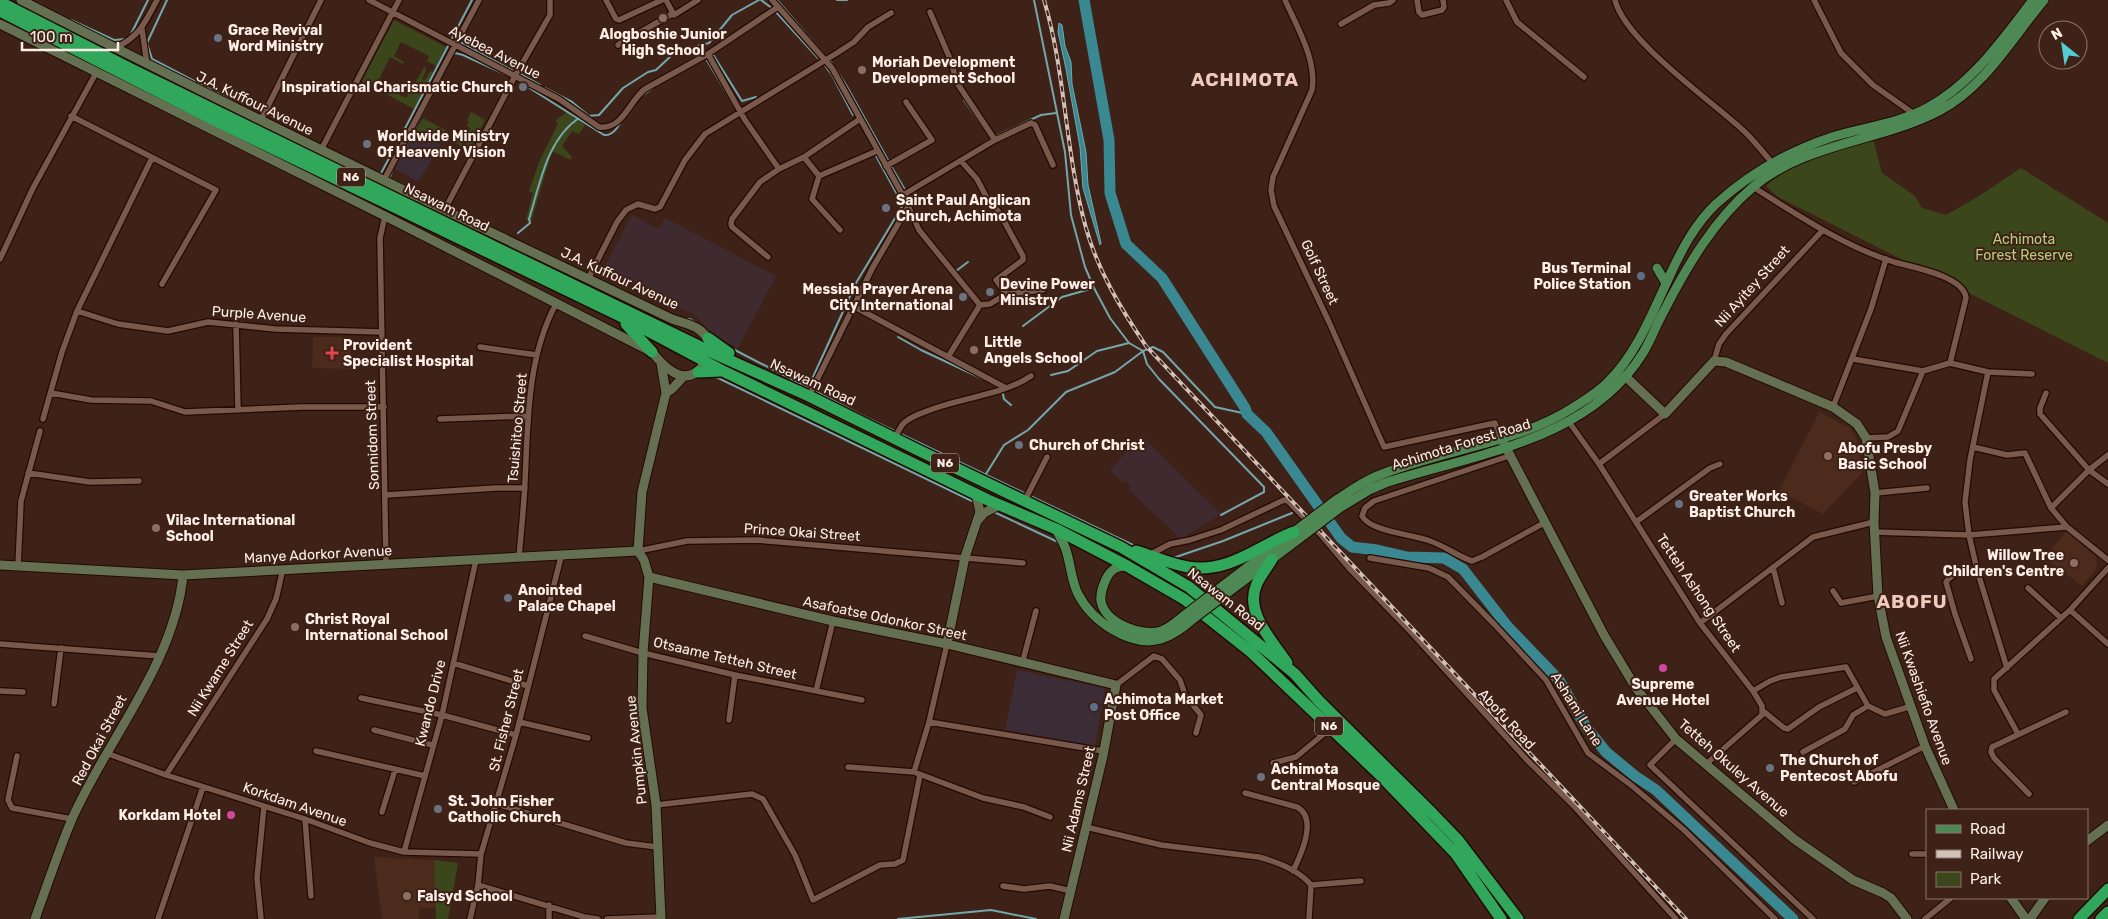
<svg xmlns="http://www.w3.org/2000/svg" width="2108" height="919" font-family="Rubik,sans-serif">
  <style>
    .commercial { fill: #3c2c36 }
    .industrial { fill: #3f2b2f }
    .built { fill: #4c2a1c }
    .green { fill: #3b471b }
    .water { fill: #398892; stroke: #74a7ac }
    .lines { fill: none; stroke-linecap: round; stroke-linejoin: round }
    .stream { stroke: #74a7ac; stroke-width: 2 }
    .river { stroke: #398892; stroke-width: 11 }
    .street-casing { stroke: #230a02; stroke-width: 8 }
    .secondary-casing { stroke: #230a02; stroke-width: 11 }
    .primary-casing { stroke: #230a02; stroke-width: 11 }
    .highway-casing { stroke: #230a02; stroke-width: 14 }
    .street { stroke: #7a594d; stroke-width: 5.5 }
    .secondary { stroke: #647051; stroke-width: 9 }
    .primary { stroke: #4e8855; stroke-width: 9 }
    .highway { stroke: #30a75a; stroke-width: 11 }
    .rail-casing { stroke: #d2c1b9; stroke-width: 4 }
    .rail { stroke: #3e2217; stroke-width: 2; stroke-dasharray: 5.5; stroke-linecap: butt }
    .primary-bridge-casing { stroke: #230a02; stroke-width: 11; stroke-linecap: butt }
    .primary-bridge { stroke: #4e8855; stroke-width: 9 }
    .education-dot { fill: #8d6e63; stroke: #3e2217; stroke-width: 2 }
    .worship-dot { fill: #6b7280; stroke: #3e2217; stroke-width: 2 }
    .service-dot { fill: #5c6f8a; stroke: #3e2217; stroke-width: 2 }
    .health-dot { fill: #e0444e; stroke: #3e2217; stroke-width: 2 }
    .hotel-dot { fill: #d1479c; stroke: #3e2217; stroke-width: 2 }
    .labels { text-anchor: middle; stroke-width: 4; stroke-linejoin: round; paint-order: stroke }
    .shield { fill: #3e2217; stroke: #c4b1a9; stroke-width: 1 }
    .shield-label { font-size: 12px; font-weight: bold; fill: #fdeee8 }
    .poi-label { font-size: 14px; font-weight: bold; fill: #fdeee8; stroke: #3e2217; text-anchor: start }
    .street-label { font-size: 14px; fill: #fdeee8; stroke: #3e2217 }
    .park-label { font-size: 14px; fill: #b6cd7d; stroke: #3e2217 }
    .district-label { font-size: 19px; font-weight: bold; letter-spacing: 1px; fill: #f0cabc; stroke: #3e2217 }
  </style>
  <rect width="100%" height="100%" fill="#3e2217"/>
  <path class="commercial" d="M416 130 441 145 418 182 394 168Z
    M1017 670 1105 688 1095 746 1005 730Z"/>
  <path class="industrial" d="M632 215 659 229 665 218 776 276 738 348 713 335 696 316 604 268Z
    M1141 435 1221 514 1179 540 1175 533 1130 491V486L1125 480 1122 483 1110 470Z"/>
  <path class="built" d="M313 337H350L351 369 312 368Z
    M1819 412 1850 428 1857 440 1863 472 1823 514 1779 491Z
    M2066 531 2096 557 2097 568 2082 586 2045 558Z
    M374 857 434 860 436 907 419 909V919H382Z"/>
  <path class="green" d="M394 20 446 47 436 66 427 61 429 56 401 42 394 56 404 62 403 64 390 57 377 83 406 98 425 66 426 71 422 79 425 80 430 71 433 72 414 109 362 81Z
    M471 112 485 120 469 150 466 143 470 128 467 126 469 121 467 120Z
    M567 112 585 125 579 134 572 131 562 146 572 157 571 160 552 151 531 222 526 219 533 193 529 191 540 160 558 124 556 122V120Z
    M423 118 447 131 442 139 437 136 435 140 416 130Z
    M451 130 459 134 462 130 465 131 462 147 453 141Z
    M1873 139 1882 173 1915 196 1922 208 1946 215 1979 196 2021 168 2108 223V363L1778 197 1766 186C1795 158 1835 150 1873 139Z
    M391 177 443 202 442 204 390 179Z
    M434 860 458 863 448 919H436Z"/>
  <path class="water" d="M1059 23 1062 25 1065 46 1071 62 1072 84 1086 152 1088 185 1101 243 1100 245 1083 188 1080 147 1066 69 1058 32Z"/>
  <g class="lines">
    <path class="stream" d="M167 0 147 43 152 59 236 103
      M761 0 773 9
      M777 0 826 57
      M837 0H847
      M1034 0 1065 152 1071 215 1085 267 1094 288 1110 318 1129 343 1143 351 1153 347 1163 352 1215 407 1247 414
      M776 12 818 58
      M71 20 114 40 126 39
      M130 36 148 0
      M739 36 758 24
      M460 42 513 71
      M712 53 742 101 756 97
      M452 56 455 53 463 55 509 76
      M705 57 736 109
      M830 60 846 85 889 162
      M823 63 832 75 853 115
      M520 74 540 85
      M520 82 604 135C613 136 618 127 622 120
      M545 88 572 102 589 116
      M640 97 653 88
      M964 100 990 137
      M588 116 599 115 623 88 648 72 656 70 672 55 685 49 709 43 732 15 759 0
      M996 136 1041 115 1056 113
      M400 138 472 0
      M981 145 992 138
      M405 147 435 89
      M891 166 905 190H907
      M380 175 393 151
      M389 179 393 169
      M518 233 530 223 529 219C540 184 547 139 579 118
      M956 271 968 262
      M683 319H690L703 328
      M1023 326 1062 297 1094 288
      M898 337 921 350 983 379
      M731 348 861 415 1135 546
      M1051 375 1068 371 1097 351 1129 343
      M716 377 974 502
      M996 385 998 390 1003 394 1004 399 1011 405
      M808 388 856 283 903 205 875 154
      M986 474 1004 445 1028 430 1066 392 1115 372 1143 351 1147 364 1159 379 1264 487V492L1221 515
      M994 512 1058 542
      M1173 558 1223 541 1292 513
      M898 919 991 910 1036 919"/>
    <path class="river" d="M1084 0 1109 140 1110 193 1126 244 1162 278 1245 408 1247 414 1266 432 1341 538 1352 547 1377 550 1407 557 1444 558 1463 569 1508 627 1559 680 1586 727 1606 752 1635 776 1656 790 1793 919"/>
    <g class="street-casing">
      <path id="street" d="M369 0 559 99 599 127C623 130 629 101 645 89L708 54 778 7
        M606 0 616 19 619 20 662 0
        M666 0 674 15 698 0
        M772 0 832 68 906 201 919 230 980 305
        M1285 0C1297 27 1317 60 1312 90L1273 177 1271 190 1274 206 1329 322 1384 447 1495 423 1501 438
        M1417 0 1419 12 1422 15 1442 10 1444 7 1443 0
        M1506 0 1517 22 1584 77
        M1615 0C1625 41 1712 101 1745 132 1755 142 1764 153 1773 164
        M1814 0 1841 53 1873 85 1914 114
        M930 12 951 61 957 83 995 140
        M1341 24 1374 5 1389 3 1393 0
        M142 29 147 64
        M618 45 672 14
        M115 48C139 37 145 23 157 0
        M708 54 745 120 779 169
        M71 116 216 190 162 284
        M261 120 321 0
        M321 150 399 0
        M804 157 819 176 877 151
        M961 161 977 179 988 200 999 212 1023 256V260L996 280 1006 294
        M886 166 932 140 906 102
        M819 176 812 199 840 230
        M384 180 479 0
        M1753 187C1798 215 1843 246 1894 262 1912 267 1964 276 1966 298L1950 363
        M903 195 995 140 1031 123 1035 125 1053 165
        M445 209 515 76 550 15V0
        M385 216 380 238 386 564
        M768 257 732 227 731 224 732 219 760 182 779 169 804 157 860 119
        M0 259 33 188 96 73
        M588 279 617 222 626 210 638 204 655 209 660 207 685 160 705 134 837 53 854 42 868 27 891 13
        M853 306 1004 387
        M77 311 118 324 168 331 208 322 275 329 382 332
        M236 324 238 409
        M480 347 537 355
        M948 357 980 305 990 304 1006 294 1043 290
        M1853 359 1923 371 1950 363 1988 372 2032 374
        M1714 361 1719 344 1726 334 1822 231
        M1988 372 1970 460 1965 502 1969 535 1977 570 2007 668
        M51 393 91 400 151 401 185 412 302 407H384
        M2046 393 2040 408V414L2089 470 2108 484
        M809 396 873 267 908 207
        M1833 407 1871 309 1886 259
        M43 419 62 352 77 311 152 158
        M440 419 528 416
        M1569 422 1599 464 1700 623 1753 691 1762 706V715L1705 765
        M895 438C898 432 901 425 905 422 912 416 922 413 930 410 961 398 1005 394 1031 376
        M1866 438 1888 437 1898 431 1923 371
        M1973 447 2007 455 2025 453 2051 508 2067 527 2108 560
        M1509 456 1374 501 1365 508 1362 516C1371 532 1412 534 1430 541 1445 546 1459 557 1472 561L1482 557 1544 523
        M1599 464 1665 414
        M28 473 90 482 139 481
        M1875 493 1927 488
        M386 495 496 488H525
        M1025 500 1047 457
        M2051 508 2089 470 2108 455
        M1636 522 1710 468 1720 464
        M1874 532 1969 535 2067 527
        M638 551 687 541 757 540 1023 563
        M1149 555 1170 544 1190 540 1221 530 1284 500 1288 501 1321 535 1349 568 1409 630 1527 760 1572 804 1676 919
        M519 558C521 532 524 506 525 481 528 422 527 357 556 304
        M1370 558 1429 568 1448 577 1495 625 1546 680 1588 753 1631 785 1684 830 1775 919
        M18 566 21 501 40 431
        M1773 567 1782 603
        M2028 588 2061 618
        M1833 591 1841 603 1878 596
        M2070 610 2108 644
        M1700 623 1813 537 1874 522
        M585 636 643 653 735 675 862 700
        M0 644 160 656
        M1971 659 1955 614 1946 582C1953 572 1966 571 1977 570
        M453 663 528 686
        M1022 664 1036 611
        M1116 685 1154 656 1162 659 1180 680 1185 695 1201 715 1196 733
        M0 691 23 692
        M816 691 833 621
        M1753 691 1770 681 1781 677 1846 667 1868 706 1885 714 1912 706
        M361 698 442 715 516 735
        M54 704 61 648
        M1763 711 1784 728 1788 729 1819 707 1857 688
        M729 720 735 675
        M519 722 588 738
        M929 722 1103 751
        M374 730 432 745
        M2018 734 1994 690V679L2070 610 2108 568
        M1676 739 1650 765 1813 919
        M316 751 425 776
        M1803 752 1845 729 1853 715 1868 706
        M106 753 166 775 305 819 370 843 404 852 481 854
        M17 756 8 800 12 808 72 819
        M1273 763 1296 757 1331 728
        M848 767 914 772 983 798 1024 807 1050 817
        M914 772 929 722 947 644
        M166 775 267 619 276 599 283 569
        M1854 782 1925 746
        M1245 793 1297 807C1318 818 1301 855 1293 871
        M2029 794 1994 758 1991 752 1992 747 2066 712
        M497 804 626 843 657 847
        M656 805 752 794 763 799 795 855 813 900 880 865 895 864 903 860 920 775
        M382 812 395 770
        M305 819 311 896
        M1086 827 1161 845 1259 857C1277 862 1299 870 1311 885L1309 919
        M404 852 442 715 476 560
        M1912 854H1927
        M478 885 584 917 598 919
        M1311 885 1361 881
        M1003 886 1024 889 1050 886 1071 891
        M549 905V919
        M158 919 203 787
        M261 919 257 878 264 806
        M470 919 478 885 481 854 516 735 561 557
        M607 919 660 917
        M1925 919 1951 898"/>
    </g>
    <g class="secondary-casing">
      <path id="secondary" d="M21 0C236 110 454 215 672 319 689 325 703 326 710 344
        M0 24 385 216 652 352C664 367 684 388 702 367
        M1625 376 1665 414 1714 361 1726 362 1833 407 1857 424 1866 438 1875 493 1874 522 1878 596 1886 637 1925 746 1954 810
        M666 393 672 389 684 376
        M1501 438 1604 635 1636 688 1676 739 1794 839 1853 880 1883 893 1891 898 1907 919
        M978 520 984 513 999 505
        M638 551 644 560 649 577 643 653 642 708 656 805 661 919
        M638 551 642 492 666 393 661 363
        M0 565 183 575 638 551
        M649 577 833 621 947 644 1116 685 1103 756 1064 919
        M947 644 965 557 980 512 976 494
        M2087 841 2108 825
        M2011 898 2026 919
        M35 919C47 886 58 852 72 819 107 740 175 662 183 575
        M2030 919 2045 898"/>
    </g>
    <g class="primary-casing">
      <path id="primary" d="M1657 268 1666 283
        M1336 500C1349 492 1361 483 1375 477 1438 450 1515 445 1574 407 1585 400 1597 393 1607 383 1636 355 1653 312 1670 275 1682 249 1695 224 1716 204 1749 174 1790 151 1832 137 1864 127 1897 124 1927 108 1973 83 2001 41 2033 0
        M1341 507 1371 489 1385 483C1474 454 1589 441 1643 353 1651 340 1656 325 1664 311 1687 266 1714 220 1753 187 1807 142 1879 142 1939 111 1985 87 2012 38 2044 0
        M1056 529C1059 536 1064 543 1066 550 1071 565 1071 580 1078 594 1092 621 1130 648 1161 639 1174 635 1183 627 1193 619
        M1127 566C1117 566 1111 569 1106 579 1103 586 1100 593 1101 601 1105 623 1141 637 1161 631 1170 628 1178 620 1186 614
        M1216 591 1303 525
        M1222 597 1308 532"/>
    </g>
    <g class="highway-casing">
      <path id="highway" d="M0 2 131 69 384 193 711 352 809 396 918 450 1121 547 1189 587 1295 674 1318 700 1432 813 1458 840 1518 919
        M0 11 216 121 616 314 725 372 988 500 1056 529 1127 566 1184 599 1251 652 1379 774 1456 854 1501 919
        M626 324 652 352
        M708 338 729 353
        M698 372 721 371
        M1136 551C1153 556 1170 564 1188 567 1229 574 1259 545 1294 532
        M1272 559C1267 568 1259 577 1256 586 1245 613 1273 642 1287 663
        M2079 919 2108 889
        M2101 919 2108 912"/>
    </g>
    <use href="#street" class="street"/>
    <use href="#secondary" class="secondary"/>
    <use href="#primary" class="primary"/>
    <use href="#highway" class="highway"/>
    <g class="rail-casing">
      <path id="rail" d="M1044 0C1066 74 1065 153 1086 228 1098 271 1121 309 1146 346L1686 919"/>
    </g>
    <use href="#rail" class="rail"/>
    <g class="primary-bridge-casing">
      <path id="primary-bridge" d="M1303 525 1336 500
        M1308 532 1341 507
        M1186 614 1216 591
        M1193 619 1222 597"/>
    </g>
    <use href="#primary-bridge" class="primary-bridge"/>
  </g>
  <g class="education-dot">
    <circle cx="663" cy="18" r="5"/>
    <circle cx="862" cy="70" r="5"/>
    <circle cx="974" cy="350" r="5"/>
    <circle cx="1828" cy="456" r="5"/>
    <circle cx="156" cy="528" r="5"/>
    <circle cx="2074" cy="563" r="5"/>
    <circle cx="295" cy="627" r="5"/>
    <circle cx="407" cy="896" r="5"/>
  </g>
  <g class="worship-dot">
    <circle cx="218" cy="38" r="5"/>
    <circle cx="523" cy="87" r="5"/>
    <circle cx="367" cy="144" r="5"/>
    <circle cx="886" cy="208" r="5"/>
    <circle cx="990" cy="292" r="5"/>
    <circle cx="963" cy="297" r="5"/>
    <circle cx="1019" cy="445" r="5"/>
    <circle cx="1679" cy="504" r="5"/>
    <circle cx="508" cy="598" r="5"/>
    <circle cx="1770" cy="768" r="5"/>
    <circle cx="1261" cy="777" r="5"/>
    <circle cx="438" cy="809" r="5"/>
  </g>
  <g class="service-dot">
    <circle cx="1641" cy="276" r="5"/>
    <circle cx="1094" cy="707" r="5"/>
  </g>
  <path class="health-dot" d="M329.5 345.5h5v5h5v5h-5v5h-5v-5h-5v-5h5z"/>
  <g class="hotel-dot">
    <circle cx="1663" cy="668" r="5"/>
    <circle cx="231" cy="815" r="5"/>
  </g>
  <g class="labels">
    <g class="shield">
      <rect x="337" y="167.5" width="28" height="19" rx="4"/>
      <rect x="931" y="453.5" width="28" height="19" rx="4"/>
      <rect x="1315" y="716.5" width="28" height="19" rx="4"/>
    </g>
    <g class="shield-label">
      <text x="351" y="181">N6</text>
      <text x="945" y="467">N6</text>
      <text x="1329" y="730">N6</text>
    </g>
    <g class="poi-label">
      <text x="228" y="35">Grace Revival<tspan x="228" dy="16">Word Ministry</tspan></text>
      <text x="663" y="39" text-anchor="middle">Alogboshie Junior<tspan x="663" dy="16">High School</tspan></text>
      <text x="872" y="67">Moriah Development<tspan x="872" dy="16">Development School</tspan></text>
      <text x="513" y="92" text-anchor="end">Inspirational Charismatic Church</text>
      <text x="377" y="141">Worldwide Ministry<tspan x="377" dy="16">Of Heavenly Vision</tspan></text>
      <text x="896" y="205">Saint Paul Anglican<tspan x="896" dy="16">Church, Achimota</tspan></text>
      <text x="1631" y="273" text-anchor="end">Bus Terminal<tspan x="1631" dy="16">Police Station</tspan></text>
      <text x="1000" y="289">Devine Power<tspan x="1000" dy="16">Ministry</tspan></text>
      <text x="953" y="294" text-anchor="end">Messiah Prayer Arena<tspan x="953" dy="16">City International</tspan></text>
      <text x="984" y="347">Little<tspan x="984" dy="16">Angels School</tspan></text>
      <text x="343" y="350">Provident<tspan x="343" dy="16">Specialist Hospital</tspan></text>
      <text x="1029" y="450">Church of Christ</text>
      <text x="1838" y="453">Abofu Presby<tspan x="1838" dy="16">Basic School</tspan></text>
      <text x="1689" y="501">Greater Works<tspan x="1689" dy="16">Baptist Church</tspan></text>
      <text x="166" y="525">Vilac International<tspan x="166" dy="16">School</tspan></text>
      <text x="2064" y="560" text-anchor="end">Willow Tree<tspan x="2064" dy="16">Children's Centre</tspan></text>
      <text x="518" y="595">Anointed<tspan x="518" dy="16">Palace Chapel</tspan></text>
      <text x="305" y="624">Christ Royal<tspan x="305" dy="16">International School</tspan></text>
      <text x="1663" y="689" text-anchor="middle">Supreme<tspan x="1663" dy="16">Avenue Hotel</tspan></text>
      <text x="1104" y="704">Achimota Market<tspan x="1104" dy="16">Post Office</tspan></text>
      <text x="1780" y="765">The Church of<tspan x="1780" dy="16">Pentecost Abofu</tspan></text>
      <text x="1271" y="774">Achimota<tspan x="1271" dy="16">Central Mosque</tspan></text>
      <text x="448" y="806">St. John Fisher<tspan x="448" dy="16">Catholic Church</tspan></text>
      <text x="221" y="820" text-anchor="end">Korkdam Hotel</text>
      <text x="417" y="901">Falsyd School</text>
    </g>
    <g class="street-label">
      <text transform="translate(495 52) rotate(27)" y="5">Ayebea Avenue</text>
      <text transform="translate(255 103) rotate(26)" y="5">J.A. Kuffour Avenue</text>
      <text transform="translate(447 207) rotate(26)" y="5">Nsawam Road</text>
      <text transform="translate(1320 272) rotate(65)" y="5">Golf Street</text>
      <text transform="translate(620 278) rotate(25)" y="5">J.A. Kuffour Avenue</text>
      <text transform="translate(1752 286) rotate(-48)" y="5">Nii Ayitey Street</text>
      <text transform="translate(259 314) rotate(4)" y="5">Purple Avenue</text>
      <text transform="translate(813 382) rotate(25)" y="5">Nsawam Road</text>
      <text transform="translate(517 428) rotate(-85)" y="5">Tsuishitoo Street</text>
      <text transform="translate(372 435) rotate(-92)" y="5">Sonnidom Street</text>
      <text transform="translate(1461 444) rotate(-17)" y="5">Achimota Forest Road</text>
      <text transform="translate(802 532) rotate(4)" y="5">Prince Okai Street</text>
      <text transform="translate(318 554) rotate(-3)" y="5">Manye Adorkor Avenue</text>
      <text transform="translate(1699 593) rotate(56)" y="5">Tetteh Ashong Street</text>
      <text transform="translate(1226 599) rotate(38)" y="5">Nsawam Road</text>
      <text transform="translate(885 618) rotate(12)" y="5">Asafoatse Odonkor Street</text>
      <text transform="translate(725 658) rotate(13)" y="5">Otsaame Tetteh Street</text>
      <text transform="translate(220 668) rotate(-58)" y="5">Nii Kwame Street</text>
      <text transform="translate(1924 698) rotate(70)" y="5">Nii Kwashiefio Avenue</text>
      <text transform="translate(430 703) rotate(-76)" y="5">Kwando Drive</text>
      <text transform="translate(1577 709) rotate(58)" y="5">Ashami Lane</text>
      <text transform="translate(1507 719) rotate(47)" y="5">Abofu Road</text>
      <text transform="translate(506 720) rotate(-76)" y="5">St. Fisher Street</text>
      <text transform="translate(99 740) rotate(-62)" y="5">Red Okai Street</text>
      <text transform="translate(636 750) rotate(-96)" y="5">Pumpkin Avenue</text>
      <text transform="translate(1734 768) rotate(41)" y="5">Tetteh Okuley Avenue</text>
      <text transform="translate(1078 799) rotate(-77)" y="5">Nii Adams Street</text>
      <text transform="translate(295 804) rotate(19)" y="5">Korkdam Avenue</text>
    </g>
    <g class="park-label">
      <text x="2024" y="244">Achimota<tspan x="2024" dy="16">Forest Reserve</tspan></text>
    </g>
    <g class="district-label">
      <text x="1245" y="86">ACHIMOTA</text>
      <text x="1912" y="608">ABOFU</text>
    </g>
  </g>
  <rect x="1926" y="809" width="162" height="90" fill="#3e2217" stroke="#8a746b"/>
  <rect x="1936" y="825" width="25" height="8" fill="#4e8855" stroke="#8a746b"/>
  <text x="1970" y="834" font-size="15" fill="#fdeee8">Road</text>
  <rect x="1936" y="850" width="25" height="8" fill="#d2c1b9" stroke="#8a746b"/>
  <text x="1970" y="859" font-size="15" fill="#fdeee8">Railway</text>
  <rect x="1936" y="872" width="25" height="15" fill="#3b471b" stroke="#8a746b"/>
  <text x="1970" y="884" font-size="15" fill="#fdeee8">Park</text>
  <g transform="translate(2063 45) rotate(330)"><circle r="24" fill="#3e2217" stroke="#8a746b"/>
  <path d="M0-4L9 19L0 12L-9 19Z" fill="#52ccd5"/>
  <text y="-8" font-size="14" font-weight="bold" text-anchor="middle" fill="#fdeee8">N</text>
  </g>
  <path d="M22 42v8h96v-8" fill="none" stroke="#fdeee8" stroke-width="2.5"/>
  <text x="30" y="42" font-size="15" fill="#fdeee8" stroke="#3e2217" stroke-width="4" paint-order="stroke">100 m</text>
</svg>
